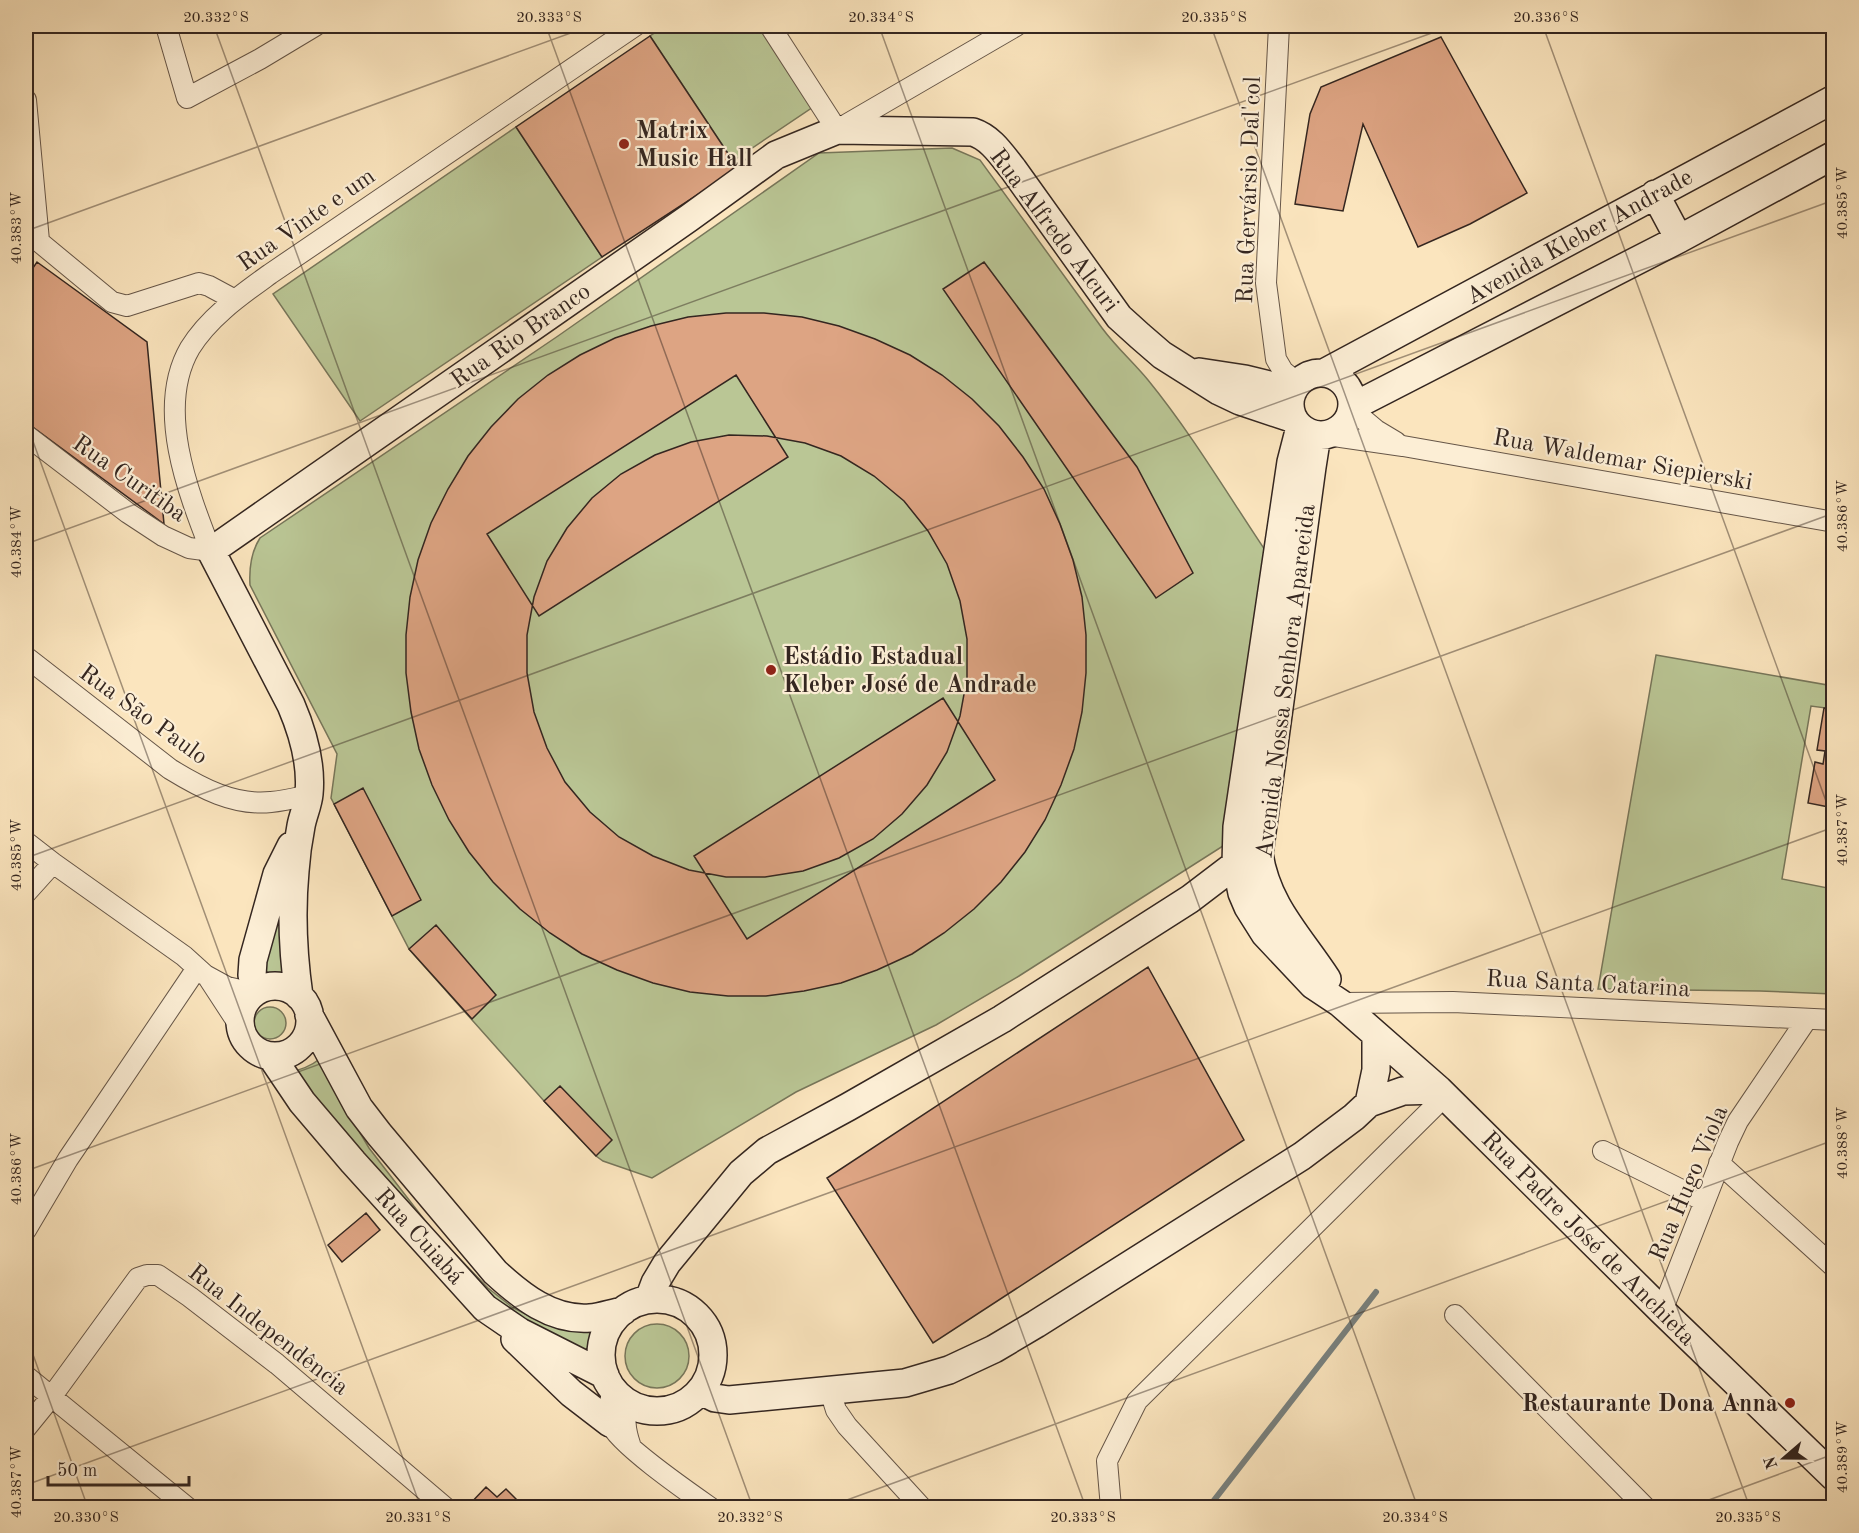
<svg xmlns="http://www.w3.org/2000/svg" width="1859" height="1533" font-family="'Old Standard TT',serif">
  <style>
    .green { fill: #bac695; stroke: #77765a; stroke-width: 1.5 }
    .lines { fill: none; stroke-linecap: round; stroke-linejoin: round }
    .stream { stroke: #77807e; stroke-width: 6 }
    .building { fill: #dda483; stroke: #342620; stroke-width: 1.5; fill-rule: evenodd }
    .street-casing { stroke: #665648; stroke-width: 22 }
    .secondary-casing { stroke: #342620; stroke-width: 30 }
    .street { stroke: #fceed5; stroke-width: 20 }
    .secondary { stroke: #fceed5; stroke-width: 27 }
    .ticks { fill: none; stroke: #342620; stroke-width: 1.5; stroke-opacity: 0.45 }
    .poi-dot { fill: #8f2418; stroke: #fceed5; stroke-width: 2 }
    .labels { text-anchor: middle; stroke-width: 4.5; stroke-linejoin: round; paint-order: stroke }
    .poi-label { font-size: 24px; font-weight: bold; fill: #342620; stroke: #fceed5; text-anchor: start }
    .street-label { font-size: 24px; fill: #342620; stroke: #fceed5 }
    .neatline { fill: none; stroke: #342620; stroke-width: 2 }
    .ticks-label { font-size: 15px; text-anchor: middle; fill: #342620 }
  </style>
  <rect width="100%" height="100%" fill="#fbe5be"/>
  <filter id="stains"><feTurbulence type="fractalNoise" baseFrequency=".00333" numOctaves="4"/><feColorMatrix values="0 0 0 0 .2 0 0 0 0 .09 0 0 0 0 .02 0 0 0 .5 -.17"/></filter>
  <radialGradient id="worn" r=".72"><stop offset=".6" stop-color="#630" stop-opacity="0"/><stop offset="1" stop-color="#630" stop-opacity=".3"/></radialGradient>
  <path class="green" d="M665 26H763L816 105 733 161 650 36Z
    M516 127 602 257 360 421 273 294Z
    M952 148 980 160 1102 328C1116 347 1133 362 1148 380 1192 434 1228 495 1267 553L1223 846 1019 976 936 1025 796 1092 652 1178 603 1161 596 1156 544 1101 409 949 331 798 337 754 250 585C249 568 251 552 260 538L558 336 819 153Z
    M1656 655 1833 686V709L1811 706 1782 879 1833 889V934L1827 973 1833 975V994L1760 991 1598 989Z
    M284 871 289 985 268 981 258 984Z
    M254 1023a16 16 0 1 1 32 0a16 16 0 1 1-32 0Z
    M321 1058 337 1094 369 1148 433 1231 488 1288 512 1307 535 1319 557 1327 596 1329 592 1356 517 1326 289 1072C302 1070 311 1066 321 1058Z
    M625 1356a32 32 0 1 1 64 0a32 32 0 1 1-64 0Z"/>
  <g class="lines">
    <path class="stream" d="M1208 1508 1376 1292"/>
  </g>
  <path class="building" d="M650 36 733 161 734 171 602 257 516 127Z
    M1441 37 1527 193 1470 224 1418 247 1363 124 1343 211 1295 204 1310 114 1321 87Z
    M37 262 147 342 164 524 26 422V278Z
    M984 262 1137 467 1193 573 1156 598 943 289Z
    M726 313H764L802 317 839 326 875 339 910 355 942 375 972 399 999 426 1023 457 1044 489 1060 524 1073 560 1082 597 1086 635V673L1082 712 1074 749 1061 785 1045 820 1025 852 1001 882 974 909 944 933 912 954 877 970 841 983 804 991 766 996H728L690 992 653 983 617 970 582 954 550 933 520 909 493 882 469 852 449 820 432 785 419 749 411 712 406 673V635L410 597 418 560 431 523 448 489 468 456 491 427 518 399 548 375 580 355 615 338 651 326 688 317ZM729 435 767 436 805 443 841 456 874 476 904 501 928 531 947 564 960 601 967 639V678L960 716 947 752 927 785 902 814 873 839 839 858 803 871 765 877H726L689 870 653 856 619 837 590 812 565 782 547 748 534 712 527 673V635L534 597 547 561 567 528 592 498 621 474 655 455 691 442Z
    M736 375 788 457 539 616 487 534Z
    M943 698 995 780 747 939 694 856Z
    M1824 708 1834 709V808L1808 803 1815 762 1823 764 1825 751 1817 750Z
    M363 788 421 900 392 916 334 804Z
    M436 925 496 995 472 1019 409 949Z
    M1148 967 1244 1140 933 1343 827 1178Z
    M560 1086 612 1140 596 1156 544 1101Z
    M366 1213 380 1230 342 1262 328 1245Z
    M486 1487 497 1497 506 1489 525 1508H470L468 1506Z"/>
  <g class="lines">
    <g class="street-casing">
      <path id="street" d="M166 26 187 98 260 59 315 26
        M770 26 837 130 1016 26
        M1279 26 1266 283 1276 359 1283 371 1298 383
        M26 100 39 241
        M26 231 112 302 127 306 199 283 209 286 235 300
        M1351 409 1376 430 1396 442
        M26 435 128 513 163 536 189 548 211 551C188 492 155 408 190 348 209 317 241 295 270 274L635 26
        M1327 435 1403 446 1834 522
        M26 657 170 769C201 788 234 806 271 802 284 801 296 798 309 795
        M26 842 53 863 184 956 205 975 227 987 254 993
        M26 893 53 863
        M209 979 241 1028
        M1340 1003 1453 1002 1834 1020
        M1603 1151 1704 1201
        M1719 1163 1834 1267
        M26 1230 68 1159 197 968
        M1662 1311 1728 1142 1738 1121 1807 1019
        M1455 1315 1646 1508
        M26 1376 188 1508
        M613 1390C610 1400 607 1412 610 1423 617 1443 691 1494 711 1508
        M830 1391 836 1410 847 1426 922 1508
        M628 1403C624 1419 625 1429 630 1444
        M26 1428 52 1396 138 1278 147 1275H158L190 1297 277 1364 446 1508
        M1111 1508 1107 1461 1137 1401 1445 1096"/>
    </g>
    <g class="secondary-casing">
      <path id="secondary" d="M1655 194 1679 239
        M1199 372 1245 379 1293 391
        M1324 373 1834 99
        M1290 404a31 31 0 1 1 62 0a31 31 0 1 1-62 0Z
        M1352 407 1679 239 1834 155
        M1300 427 1291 462 1237 827 1236 864 1242 893 1248 907 1265 934 1313 985 1340 1003 1439 1090 1662 1311 1834 1477
        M1317 435 1312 467 1259 854C1267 906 1299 936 1327 979
        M240 1021a35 35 0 1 1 70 0a35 35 0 1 1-70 0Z
        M257 991 252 975 253 960 277 874 291 846
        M299 996C293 954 291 913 295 871 296 856 298 841 301 826 303 815 308 805 309 794 312 763 303 733 291 705L211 551 689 218 776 155 837 130 973 132C991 138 1001 154 1013 169L1119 317 1140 336 1162 355 1219 391 1240 401 1294 419
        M309 1015 359 1108 379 1134 495 1272C521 1296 552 1321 590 1318 601 1317 612 1313 623 1311
        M271 1056 302 1102 353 1162 485 1308 520 1332 605 1375
        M1369 1103 1376 1070V1036
        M649 1299 655 1283 667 1263 741 1173 767 1151 848 1107 1002 1019 1190 899 1236 864
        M601 1355a56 56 0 1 1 112 0a56 56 0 1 1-112 0Z
        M515 1339 571 1393 610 1423
        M701 1391 715 1398 729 1400 905 1383 949 1370 994 1349 1036 1324 1302 1156 1354 1117 1369 1103 1403 1091 1439 1090"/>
    </g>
    <use href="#street" class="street"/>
    <use href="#secondary" class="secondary"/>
  </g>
  <path class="ticks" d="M214 26 753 1508M546 26 1086 1508M879 26 1418 1508M1211 26 1750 1508M1543 26 1834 823M26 231 590 26M26 422 421 1508M26 544 1451 26M26 858 1834 200M26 1171 1834 513M26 1335 88 1508M26 1485 1834 827M825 1508 1834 1140M1687 1508 1834 1454"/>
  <g class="poi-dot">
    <circle cx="624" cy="144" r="6"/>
    <circle cx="771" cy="670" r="6"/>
    <circle cx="1790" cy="1403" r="6"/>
  </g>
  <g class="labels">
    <g class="poi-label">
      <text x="636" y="138">Matrix<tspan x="636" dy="28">Music Hall</tspan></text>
      <text x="783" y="664">Estádio Estadual<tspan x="783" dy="28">Kleber José de Andrade</tspan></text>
      <text x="1778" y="1411" text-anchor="end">Restaurante Dona Anna</text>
    </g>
    <g class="street-label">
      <text transform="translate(1248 190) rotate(-88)" y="8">Rua Gervársio Dal'col</text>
      <text transform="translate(306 219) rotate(-35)" y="8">Rua Vinte e um</text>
      <text transform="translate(1055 230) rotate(53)" y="8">Rua Alfredo Alcuri</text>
      <text transform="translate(1579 236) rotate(-29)" y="8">Avenida Kleber Andrade</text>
      <text transform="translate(520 335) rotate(-35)" y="8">Rua Rio Branco</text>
      <text transform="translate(1623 459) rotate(10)" y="8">Rua Waldemar Siepierski</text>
      <text transform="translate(130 478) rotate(35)" y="8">Rua Curitiba</text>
      <text transform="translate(1285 681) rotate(-83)" y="8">Avenida Nossa Senhora Aparecida</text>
      <text transform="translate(144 714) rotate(36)" y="8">Rua São Paulo</text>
      <text transform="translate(1588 983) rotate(3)" y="8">Rua Santa Catarina</text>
      <text transform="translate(1688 1183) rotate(-67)" y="8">Rua Hugo Viola</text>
      <text transform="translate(420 1236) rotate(48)" y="8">Rua Cuiabá</text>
      <text transform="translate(1589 1238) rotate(45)" y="8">Rua Padre José de Anchieta</text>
      <text transform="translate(269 1329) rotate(38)" y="8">Rua Independência</text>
    </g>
  </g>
  <rect width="1859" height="1533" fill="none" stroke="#fbe5be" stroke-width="66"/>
  <g transform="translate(1784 1458) rotate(250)" stroke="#fceed5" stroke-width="4.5" paint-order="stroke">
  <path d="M0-4.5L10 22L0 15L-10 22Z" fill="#342620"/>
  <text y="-9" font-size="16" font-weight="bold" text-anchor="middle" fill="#342620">N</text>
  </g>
  <path d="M48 1476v9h141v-9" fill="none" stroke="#342620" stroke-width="3"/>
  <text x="57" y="1476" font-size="18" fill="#342620" stroke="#fceed5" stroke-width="4.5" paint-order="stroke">50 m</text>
  <rect x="33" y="33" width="1793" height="1467" class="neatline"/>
  <g class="ticks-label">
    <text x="216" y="22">20.332°S</text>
    <text x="549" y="22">20.333°S</text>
    <text x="881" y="22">20.334°S</text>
    <text x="1214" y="22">20.335°S</text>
    <text x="1546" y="22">20.336°S</text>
    <text transform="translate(1842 203) rotate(-90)" y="5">40.385°W</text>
    <text transform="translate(16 228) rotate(-90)" y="5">40.383°W</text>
    <text transform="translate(1842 516) rotate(-90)" y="5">40.386°W</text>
    <text transform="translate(16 542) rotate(-90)" y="5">40.384°W</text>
    <text transform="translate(1842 830) rotate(-90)" y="5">40.387°W</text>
    <text transform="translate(16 855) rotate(-90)" y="5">40.385°W</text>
    <text transform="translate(1842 1143) rotate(-90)" y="5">40.388°W</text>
    <text transform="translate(16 1169) rotate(-90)" y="5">40.386°W</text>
    <text transform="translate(1842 1457) rotate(-90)" y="5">40.389°W</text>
    <text transform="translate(16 1482) rotate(-90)" y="5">40.387°W</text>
    <text x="86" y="1522">20.330°S</text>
    <text x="418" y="1522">20.331°S</text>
    <text x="750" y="1522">20.332°S</text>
    <text x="1083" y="1522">20.333°S</text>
    <text x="1415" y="1522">20.334°S</text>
    <text x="1748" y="1522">20.335°S</text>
  </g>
  <rect width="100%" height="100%" filter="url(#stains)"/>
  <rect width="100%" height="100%" fill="url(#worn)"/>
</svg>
